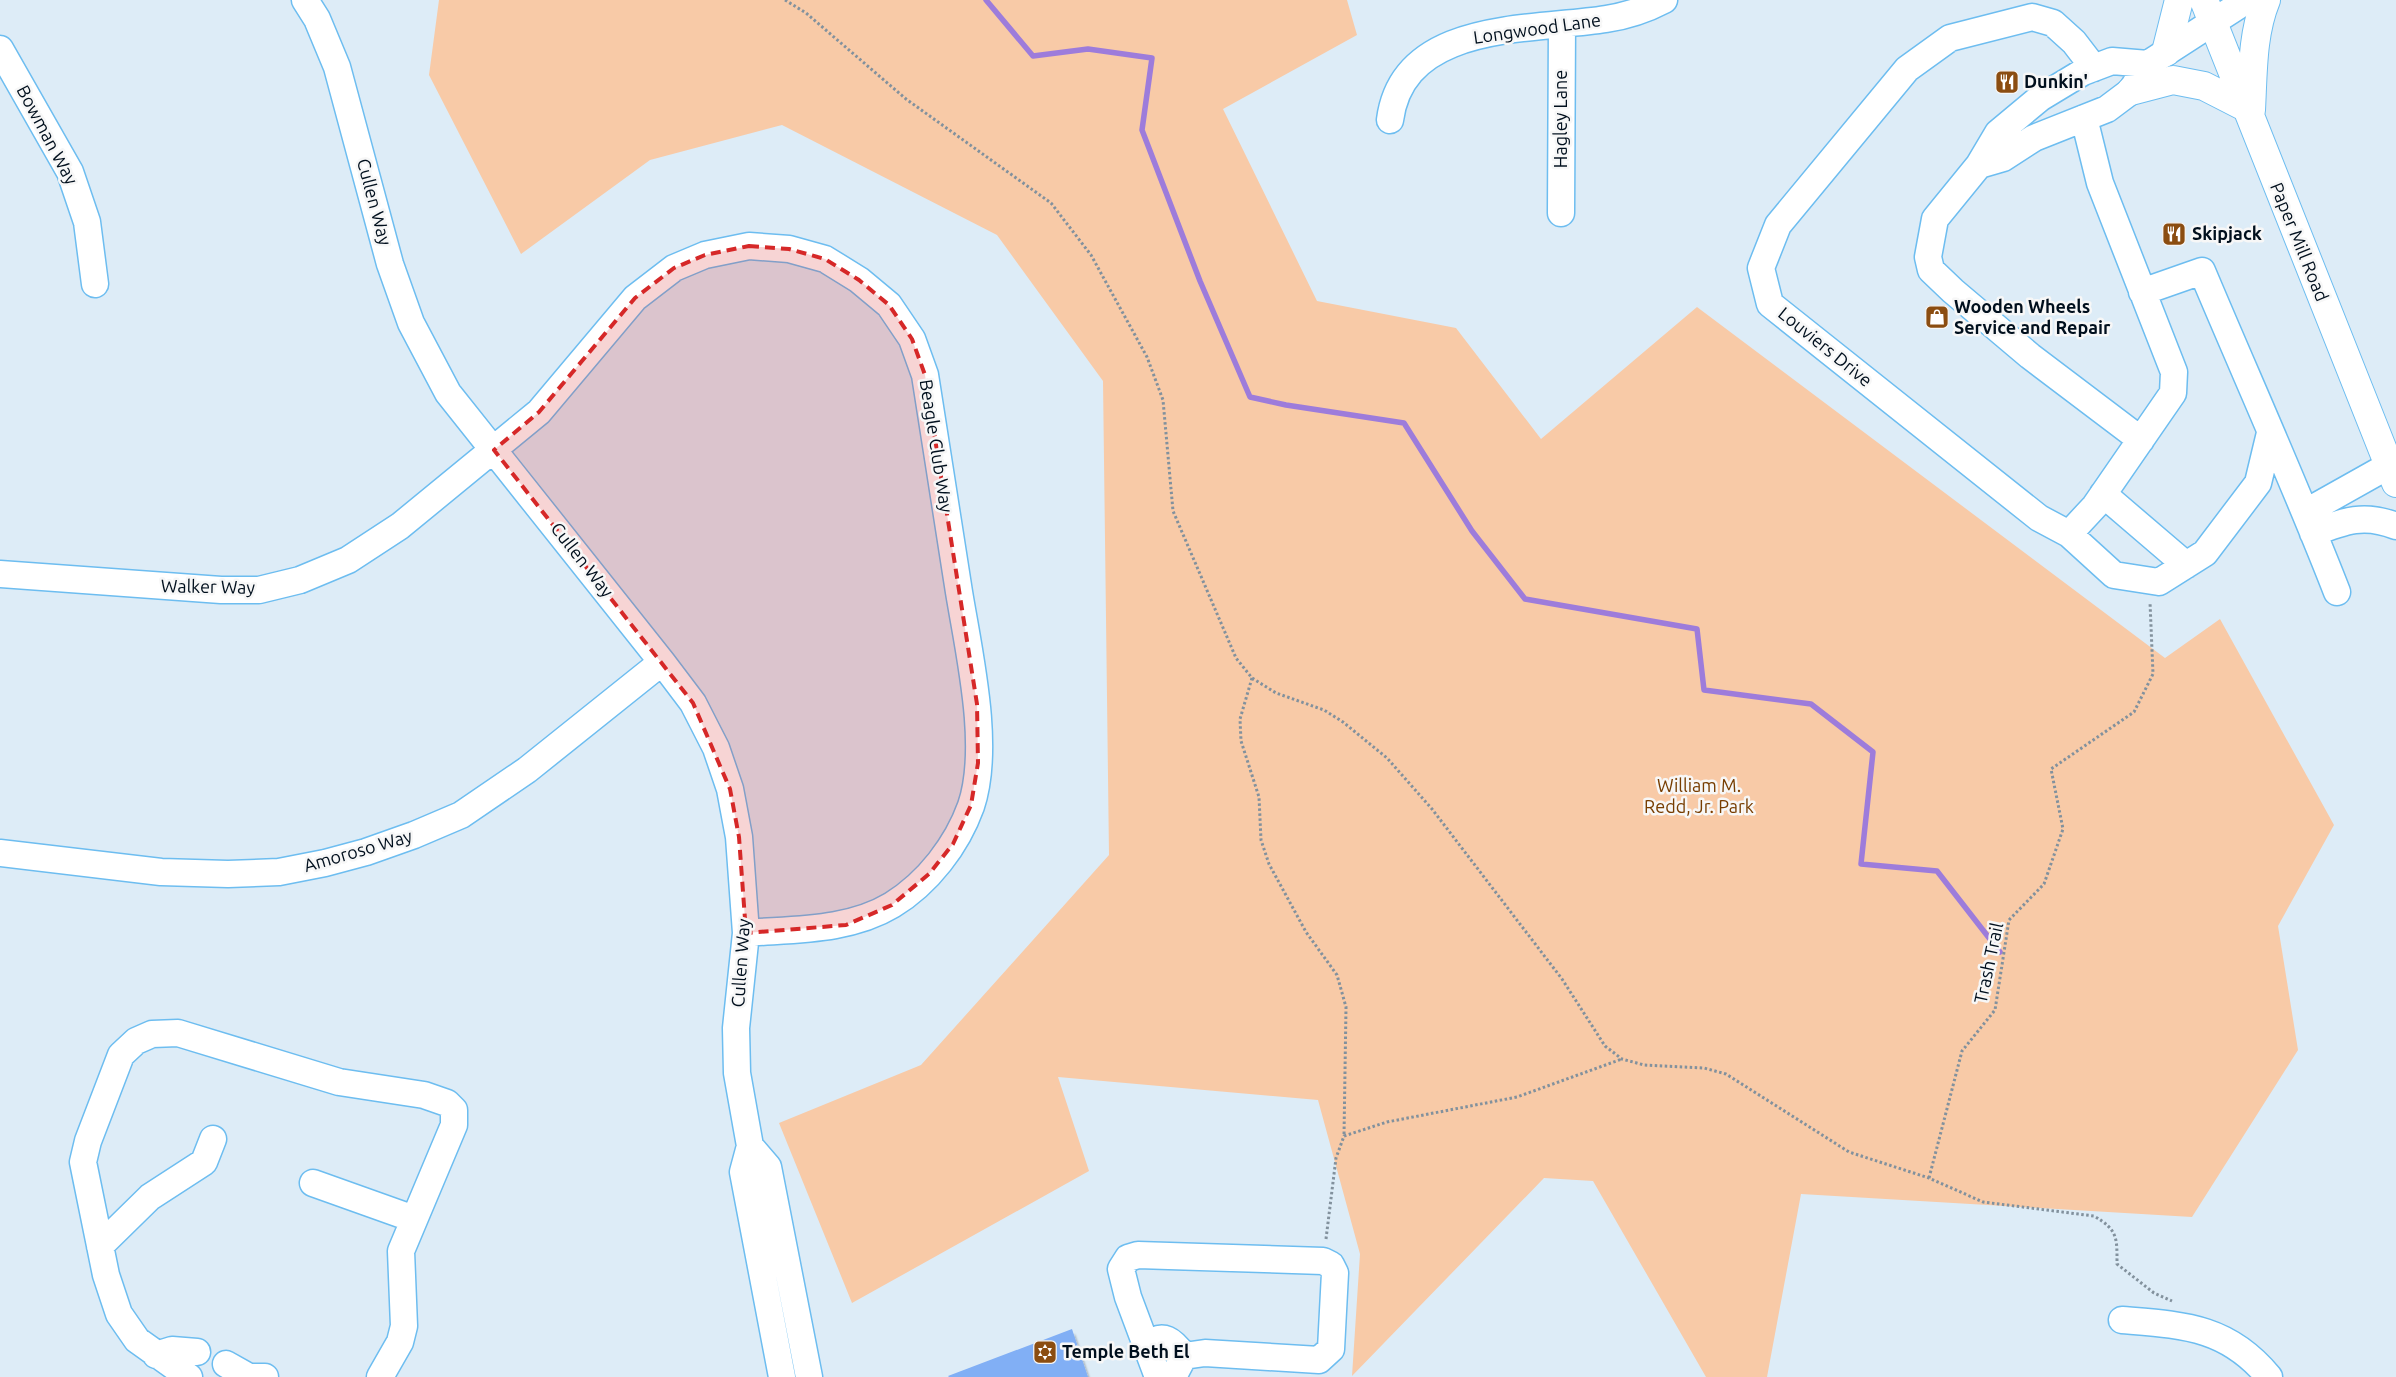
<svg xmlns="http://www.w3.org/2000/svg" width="2396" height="1377" font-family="Ubuntu,sans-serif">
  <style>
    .green { fill: #f8caa7 }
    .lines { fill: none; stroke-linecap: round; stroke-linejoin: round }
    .stream { stroke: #9d7cdb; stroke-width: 5.5 }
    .building { fill: #81aff5; filter: url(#shadow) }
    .minor-casing { stroke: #6dbdf0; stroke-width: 29 }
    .major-casing { stroke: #6dbdf0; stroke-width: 30 }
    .path { stroke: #82919d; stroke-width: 3; stroke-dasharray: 2.5 2.5; stroke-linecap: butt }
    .minor { stroke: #fff; stroke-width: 26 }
    .major { stroke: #fff; stroke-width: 28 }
    .marked { fill: #d62828; fill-opacity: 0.2; stroke: #d62828; stroke-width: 4; stroke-dasharray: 10 6; stroke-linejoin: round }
    .labels { text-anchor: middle; stroke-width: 5; stroke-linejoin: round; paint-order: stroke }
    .street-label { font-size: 18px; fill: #000f1d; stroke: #f7f7f7 }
    .poi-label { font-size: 18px; font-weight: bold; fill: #000f1d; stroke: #f7f7f7; text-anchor: start }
    .park-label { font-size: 18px; fill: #773d00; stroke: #f7f7f7 }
  </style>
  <defs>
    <filter id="shadow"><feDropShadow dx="3" dy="5.5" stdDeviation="1" flood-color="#0004"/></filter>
  </defs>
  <rect width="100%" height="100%" fill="#ddecf7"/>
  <path class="green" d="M439 0H1347L1357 35 1223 109 1317 301 1456 328 1541 439 1697 307 2165 658 2220 619 2334 825 2278 926 2298 1050 2192 1217 1801 1194 1767 1377H1706L1593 1181 1544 1178 1352 1376 1360 1254 1318 1100 1058 1077 1089 1171 852 1303 779 1123 921 1065 1109 855 1103 381 997 235 782 125 650 160 521 254 429 75Z"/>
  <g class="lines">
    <path class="stream" d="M986 0 1033 56 1088 49 1152 58 1142 130 1200 281 1250 397 1286 405 1404 423 1472 531 1525 599 1697 629 1704 690 1811 704 1873 752 1861 864 1937 871 2000 952"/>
  </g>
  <path class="building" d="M1072 1329 1088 1377H949L948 1376Z"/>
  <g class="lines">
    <g class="minor-casing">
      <path id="minor" d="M305 0 317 19 337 67 390 264 411 323 448 393 662 662 693 703 716 748 730 789 739 837 746 933 736 1028 737 1073 750 1146
        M0 49 70 172 87 222 95 284
        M2084 118 2100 183 2174 372 2173 393 2095 506 2069 534 2039 518 1770 304 1761 268 1778 225 1907 69 1950 38 2032 17 2053 23 2074 42 2094 68
        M1390 120C1403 20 1532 31 1606 19 1626 16 1645 10 1664 0
        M1979 165 2003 158 2034 138 2107 109 2131 91 2148 64 2247 0
        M1561 213 1562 24
        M2142 292 2202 271C2247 378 2295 484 2337 592
        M2141 440 2030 356 1953 291 1931 270 1928 257 1935 219 1979 165 1998 133 2040 98 2083 72 2112 61 2148 64
        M2103 494 2186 565
        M2306 512 2388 466
        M2313 533C2344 521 2364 513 2396 526
        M2069 534 2114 575 2159 582 2205 553 2258 483 2270 433
        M0 574 221 590H259L300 580 348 560 400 526 539 412 635 298 674 268 705 255 749 246 789 249 825 259 859 280 889 305 912 339 925 375C936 447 948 520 959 592 969 653 991 747 971 806 957 845 928 883 892 905 849 931 795 929 746 933
        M0 853 161 872 228 874 279 872 325 863 366 852 414 835 461 815 527 770 662 662
        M313 1183 414 1219
        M100 1246 150 1197 204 1162 213 1139
        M2122 1320C2182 1325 2227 1326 2269 1377
        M1147 1346C1163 1331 1173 1341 1184 1356
        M156 1355 172 1350 197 1352
        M226 1364 249 1377H265
        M189 1377 137 1340 119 1314 106 1275 83 1162 88 1141 121 1055 136 1041 152 1034 178 1033 339 1082 424 1095 447 1103 454 1110V1125L401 1251 404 1326 400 1342 380 1377
        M782 1377 743 1172 750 1146 768 1167 809 1377
        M1158 1377 1128 1297 1121 1269 1128 1258 1138 1255 1323 1261 1331 1265 1335 1273 1331 1349 1319 1360 1205 1353 1184 1356 1173 1377"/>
    </g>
    <g class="major-casing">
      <path id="major" d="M2204 0 2396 483
        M2166 52 2179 0
        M2131 91 2173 80 2204 86 2247 108
        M2251 110C2253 73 2252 34 2266 0"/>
    </g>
    <path class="path" d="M785 0 806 13 906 99 1051 203 1091 255 1147 357 1163 400 1173 511 1236 658 1252 678 1276 693 1324 710 1343 722 1387 758 1432 809 1562 979 1605 1046 1622 1059 1644 1065 1704 1068 1726 1074 1849 1152 1929 1178 1983 1202 2094 1216C2118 1230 2117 1238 2117 1264L2154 1293 2172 1301
      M1252 678 1240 719 1241 741 1259 797 1261 840 1269 864 1306 932 1337 975 1346 1007 1344 1136
      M1929 1178 1962 1051 1995 1010 2009 920 2044 884 2063 829 2051 769 2134 712 2153 674 2150 602
      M1326 1239 1336 1158 1344 1136 1387 1122 1517 1097 1622 1059"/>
    <use href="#minor" class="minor"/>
    <use href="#major" class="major"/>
  </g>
  <path class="marked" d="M749 246 789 249 825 259 859 280 889 305 912 339 925 375 977 704 978 763 971 805 953 844 929 874 892 905 846 925 746 933 739 837 730 789 693 703 494 450 539 412 635 298 674 268 705 255Z"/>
  <defs>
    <g id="restaurant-square" transform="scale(1.25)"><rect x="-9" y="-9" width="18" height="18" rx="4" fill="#8b4d11" stroke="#f7f7f7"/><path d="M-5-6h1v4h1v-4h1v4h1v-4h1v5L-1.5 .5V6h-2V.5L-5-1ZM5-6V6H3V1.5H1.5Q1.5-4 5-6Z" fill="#fff"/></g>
    <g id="shop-square" transform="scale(1.25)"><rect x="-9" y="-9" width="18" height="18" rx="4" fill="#8b4d11" stroke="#f7f7f7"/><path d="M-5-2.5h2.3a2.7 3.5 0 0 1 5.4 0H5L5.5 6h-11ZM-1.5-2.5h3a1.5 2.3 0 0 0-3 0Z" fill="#fff"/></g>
    <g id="synagogue-square" transform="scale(1.25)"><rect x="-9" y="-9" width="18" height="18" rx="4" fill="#8b4d11" stroke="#f7f7f7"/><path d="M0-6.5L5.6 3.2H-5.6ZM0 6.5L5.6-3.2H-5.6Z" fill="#fff"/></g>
  </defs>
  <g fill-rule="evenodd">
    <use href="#restaurant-square" x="2007" y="82"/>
    <use href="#restaurant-square" x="2174" y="234"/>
    <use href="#shop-square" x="1937" y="317"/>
    <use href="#synagogue-square" x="1045" y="1352"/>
  </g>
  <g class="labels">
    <g class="street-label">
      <text transform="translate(1537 29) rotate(-8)" y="6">Longwood Lane</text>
      <text transform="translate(1561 119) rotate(-90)" y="6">Hagley Lane</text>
      <text transform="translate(47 135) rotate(62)" y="6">Bowman Way</text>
      <text transform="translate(374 202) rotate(75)" y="6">Cullen Way</text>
      <text transform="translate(2299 242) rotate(68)" y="6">Paper Mill Road</text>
      <text transform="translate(1825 347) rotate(39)" y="6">Louviers Drive</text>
      <text transform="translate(936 446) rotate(81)" y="6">Beagle Club Way</text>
      <text transform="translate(582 560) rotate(52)" y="6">Cullen Way</text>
      <text transform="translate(208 587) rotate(1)" y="6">Walker Way</text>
      <text transform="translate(358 851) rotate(-16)" y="6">Amoroso Way</text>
      <text transform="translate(741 963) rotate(-86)" y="6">Cullen Way</text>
      <text transform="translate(1989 963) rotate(-78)" y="6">Trash Trail</text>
    </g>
    <g class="poi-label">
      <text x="2024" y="88">Dunkin'</text>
      <text x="2192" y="240">Skipjack</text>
      <text x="1954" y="313">Wooden Wheels<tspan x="1954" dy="21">Service and Repair</tspan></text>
      <text x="1062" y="1358">Temple Beth El</text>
    </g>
    <g class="park-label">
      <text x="1699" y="792">William M.<tspan x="1699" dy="21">Redd, Jr. Park</tspan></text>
    </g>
  </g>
</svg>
